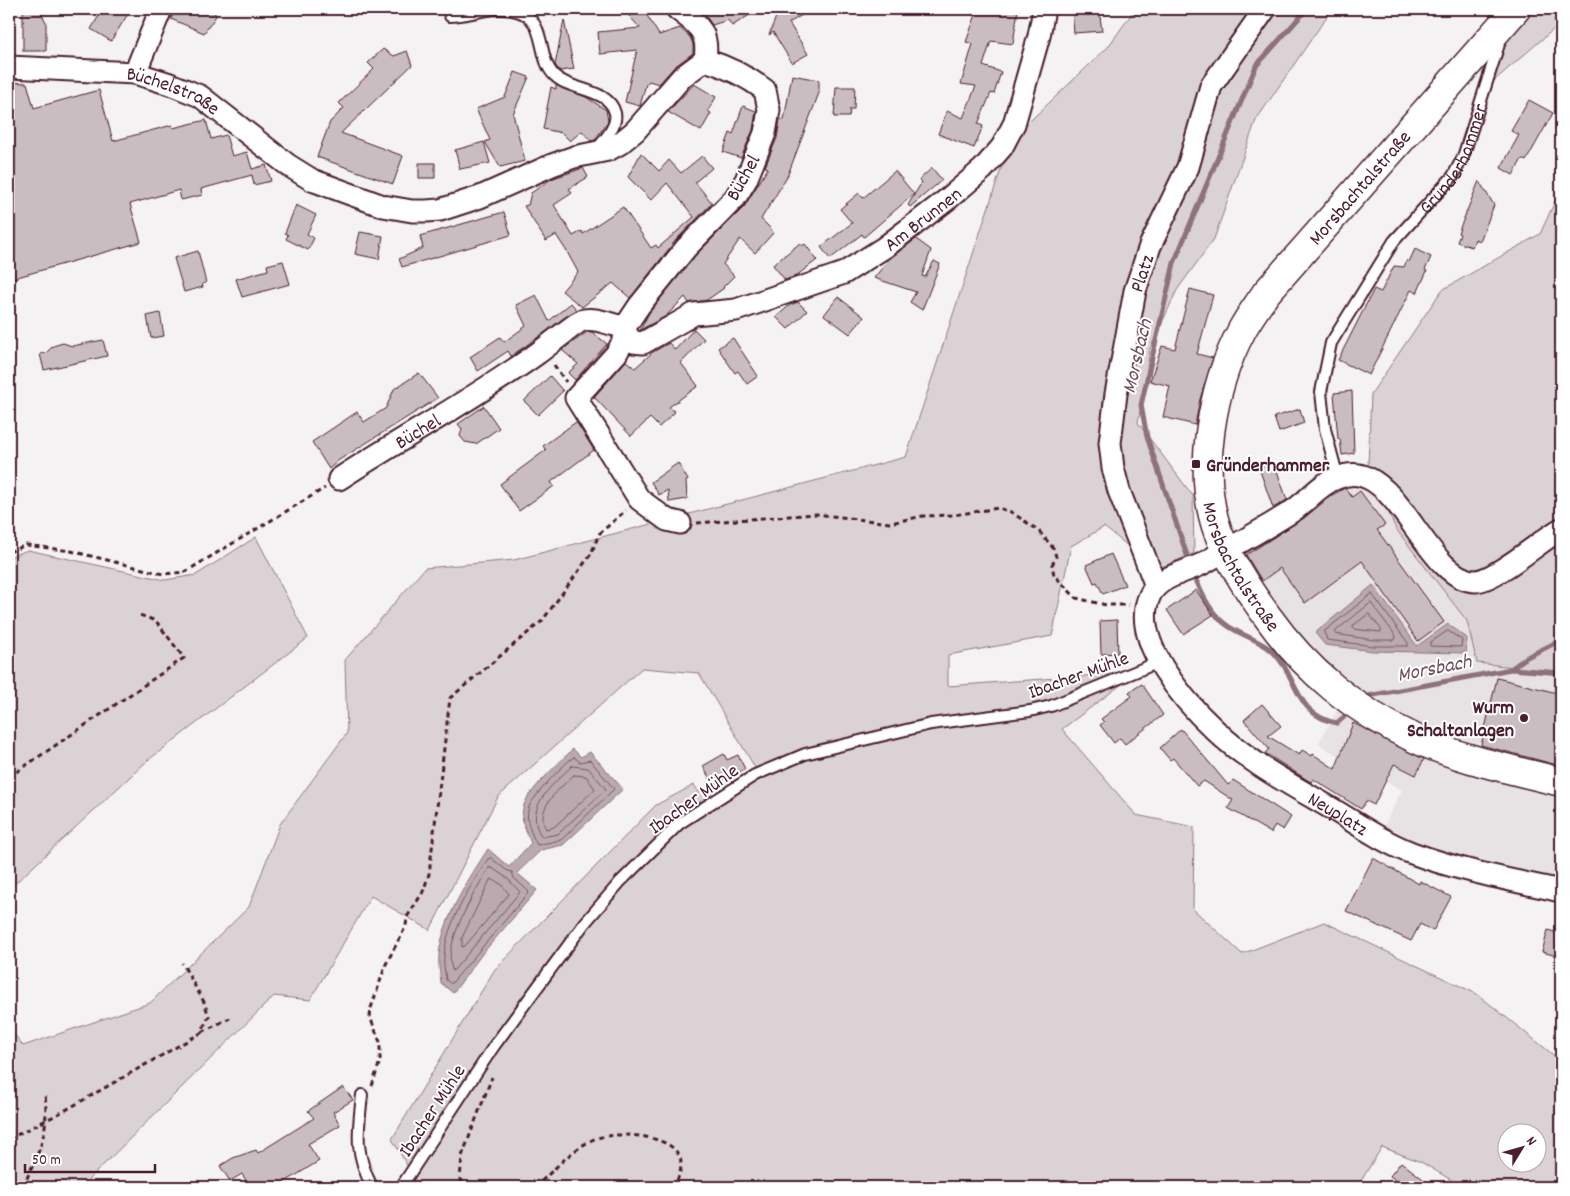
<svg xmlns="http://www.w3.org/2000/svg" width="1570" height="1196" font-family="Dekko,sans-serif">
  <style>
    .built { fill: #e7e2e3 }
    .green { fill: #dbd2d5; stroke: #927880; fill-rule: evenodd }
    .water { fill: #baa9ae; stroke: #8d727a }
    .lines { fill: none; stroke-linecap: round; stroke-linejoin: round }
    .shore { stroke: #77565f; stroke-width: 1 }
    .stream { stroke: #8d727a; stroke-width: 5 }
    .building { fill: #cabdc1; stroke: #4a1f2b }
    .service-casing { stroke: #4a1f2b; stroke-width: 14 }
    .minor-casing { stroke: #4a1f2b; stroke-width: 25 }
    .secondary-casing { stroke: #4a1f2b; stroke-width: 31 }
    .path { stroke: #4a1f2b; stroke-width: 3; stroke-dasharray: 5 4; stroke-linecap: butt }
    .service { stroke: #fff; stroke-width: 10 }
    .minor { stroke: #fff; stroke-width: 21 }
    .secondary { stroke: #fff; stroke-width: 28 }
    .poi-dot { fill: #4a1f2b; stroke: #fff; stroke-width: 2 }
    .labels { text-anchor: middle; stroke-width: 4; stroke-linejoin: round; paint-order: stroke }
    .street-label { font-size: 20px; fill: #4a1f2b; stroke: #fff }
    .poi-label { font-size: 20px; font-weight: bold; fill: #4a1f2b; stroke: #fff; text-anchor: start }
    .water-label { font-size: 21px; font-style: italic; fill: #714f59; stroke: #fff }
  </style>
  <rect width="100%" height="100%" fill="#f4f2f2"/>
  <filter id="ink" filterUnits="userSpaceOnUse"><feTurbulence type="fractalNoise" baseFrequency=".02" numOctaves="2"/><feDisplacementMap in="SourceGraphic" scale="10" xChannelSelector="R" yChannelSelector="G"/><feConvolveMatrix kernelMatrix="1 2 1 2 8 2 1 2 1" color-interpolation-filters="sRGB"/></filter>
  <g filter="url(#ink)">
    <path class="built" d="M1368 466 1396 529 1467 621 1477 663 1561 672V901L1481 887 1374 846 1402 790 1318 744 1350 688 1243 572 1231 535 1293 507 1325 476Z"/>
    <path class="green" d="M1135 9H1332L1256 120 1214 239 1177 290 1150 349 1138 423 1193 496 1194 553 1157 569 1104 527 1071 546 1052 636 948 655V686L1138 672 1062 729 1136 815 1194 827 1193 909 1242 954 1324 922 1477 994 1561 1061V1187H1463L1421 1162 1382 1147 1357 1187H411L416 1181 392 1139 495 969 656 805 694 785 705 801 757 771 699 673 642 668 498 797 430 930 371 896 310 1000 274 996 81 1187H9V1027L23 1046 150 1003 249 907 280 824 347 733 345 660 425 568 514 560 906 457 1011 139 1108 47ZM1508 1134H1538V1164H1508Z
      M1528 9H1561V23L1482 91 1495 46Z
      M1561 188V672L1477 663 1467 621 1396 529 1368 466 1371 394 1442 290 1540 234Z
      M256 537 308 638 147 761 9 889V557L28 550 165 580 196 575Z"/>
    <path class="water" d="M1373 585 1417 646 1448 624 1467 638 1466 653 1373 651 1325 645 1315 633Z
      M573 749 581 757 590 752 623 789 563 845 541 850 517 873 537 890 482 954 453 993 441 983C440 974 438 964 439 955 442 920 469 878 488 849L509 867 531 843C526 831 519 819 524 805 528 791 562 760 573 749Z"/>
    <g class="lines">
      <path class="shore" d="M1372 594 1408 643V646H1373L1327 640 1324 632Z
        M1371 603 1396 636 1395 640H1374L1335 634 1336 631Z
        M1369 614 1381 629V632L1353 629V626Z
        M1448 631 1462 640 1461 647 1430 646V643Z
        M574 757 580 762 590 760 614 789 561 840 537 845C532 834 524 820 529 807 532 798 565 762 574 757Z
        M572 766 588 768 606 789 558 834 542 837C522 809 552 785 572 766Z
        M574 775 586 776 595 789 554 827 546 829C534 809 560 788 574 775Z
        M491 858 506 870 512 872 514 878 529 892 451 984 446 980C445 972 443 963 444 956 446 925 471 884 488 859Z
        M489 868H492L507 878 520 892 453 971C440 948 476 889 489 868Z
        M491 879 501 884 509 894 465 946 462 947V938Z"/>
      <path class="stream" d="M1190 564 1147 437 1141 405 1174 263 1256 66 1307 9
        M1193 572C1200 591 1211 615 1228 626 1241 635 1259 640 1271 650 1298 674 1293 715 1337 723L1344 717
        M1512 668 1527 657 1561 640
        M1363 697 1511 669 1561 673"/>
    </g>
    <path class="building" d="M23 9H39L46 22V51H23Z
      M103 9H131L111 41 91 29Z
      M176 9H213L216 16 204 33 171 19Z
      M623 9H643L659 35 680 28 690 37 693 44V53L674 67 659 84 649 81 646 84 640 106 625 102 637 50 600 54 598 32 640 28Z
      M701 9H759L732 26 728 20 712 25Z
      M779 9H812L789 23 808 54 792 63 773 32 769 35Z
      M978 9H1018L1013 44 991 41 983 66 1001 72 994 94 991 93 978 124 983 126 974 148 938 134 947 111 963 118 976 86 961 84 973 44 966 42Z
      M1072 9H1099L1102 31 1074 33Z
      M564 20 574 69 560 71 555 65Z
      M383 49 394 56 407 51 412 65 341 133 403 156 393 184 317 157 330 122 344 108 339 103 374 69 368 63Z
      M515 72 529 77 513 114 525 161 500 167 485 142 490 140 476 109 505 97Z
      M792 75 819 80V93L787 177 761 219 774 232 755 253 740 239 723 264 734 276 723 287 724 288 707 300 689 303 685 297 666 316 640 330 649 313 695 256 744 207 768 168 765 167 777 138 780 119 784 120Z
      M9 82 27 83 34 108 99 90 113 141 172 125 173 128 206 120 211 139 226 135 232 156 247 152 252 169 266 165 271 181 254 185 252 175 201 189 202 195 181 200 179 190 130 204 141 242 14 278 9 261Z
      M694 84 716 97 708 111 711 113 701 131 668 112Z
      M556 85 586 97 606 110 608 121 595 140 591 141 582 131 570 141 562 133 543 129 551 87 556 89Z
      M836 87H855L854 109H850L849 117H834Z
      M1529 100 1553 113 1526 161 1522 159 1513 175 1501 168 1519 135 1511 131Z
      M743 106 756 111 753 130 741 158 723 152 730 133 733 134Z
      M484 142 490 163 460 169 455 150Z
      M641 153 659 171 669 160 681 173 702 156 712 168 695 182 712 203 676 240 630 298 613 283 582 307 562 291 578 272 566 250 556 235 546 241 524 206 528 205 531 193 551 179 583 168 588 177 569 189 572 193 554 205 573 236 582 231 583 234 623 207 651 248 656 245 658 248 694 217 667 183 651 200 628 177Z
      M419 163H435V178H419Z
      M932 168 942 180 910 207 908 205 922 182 919 180Z
      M895 171 914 194 864 237 862 234 830 259 821 247 852 223 840 209 859 193 863 198Z
      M1479 181 1494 205 1480 241 1475 239 1472 247 1457 242 1460 234 1458 233Z
      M296 205 316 215 307 234 314 238 308 250 286 239 288 235 285 233Z
      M504 212 511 235 402 267 399 259 423 248 420 236Z
      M360 232 383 236 379 259 355 254Z
      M916 239 931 250 922 276 925 277 934 261 940 264 922 310 910 302 916 292 874 278 890 258Z
      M800 243 802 246 805 244 817 260 796 276 785 280 773 265Z
      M1415 249 1431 257 1425 270 1427 271 1417 293 1411 290 1369 375 1338 360 1374 289 1381 292 1394 266 1404 267 1407 260 1409 262Z
      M198 251 206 283 202 284 203 287 184 292 174 258Z
      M283 261 290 284 242 297 236 279 268 270 267 265Z
      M1190 289 1213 295 1197 354 1213 358 1200 399 1195 425 1163 417 1170 386 1150 381 1162 346 1175 349Z
      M536 295 549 321 571 303 577 310 511 356 508 351 478 371 470 357 500 337 504 342 526 326 516 305Z
      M838 297 864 317 850 334 824 315Z
      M798 302 807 311 788 329 776 317 790 305Z
      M160 313 164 336 151 338 147 316Z
      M694 329 704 339 681 363 698 386 669 407 675 412 659 427 650 418 631 436 594 397 626 361 635 368 653 352 669 343 675 350Z
      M587 332H592L607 344 575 380 568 373 578 364 562 350Z
      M733 338 758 376 747 384 738 371 735 373 718 348Z
      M103 340 107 356 44 370 40 354 46 353 53 346 63 343 72 346Z
      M419 373 438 398 339 460 329 469 312 442 357 412 364 422 386 408 394 389Z
      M550 376 563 391 538 415 524 401Z
      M1352 391 1354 453 1342 455 1340 439H1338L1334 393Z
      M484 406 499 428 476 444 465 442 460 436 462 429 458 424Z
      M1300 409 1304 423 1279 432 1274 417Z
      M576 422 594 450 551 482 554 486 519 511 500 484 546 450 543 446Z
      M1274 462 1287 500 1273 508 1259 468Z
      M678 463 688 480 686 481 687 499 669 502 668 490 659 495 651 482Z
      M1345 488 1352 497 1360 491 1385 525 1377 530 1444 622 1418 641 1362 561 1305 603 1280 568 1262 581 1246 555 1304 518 1332 495Z
      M1111 554 1125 585 1103 594 1097 582 1094 583 1086 565Z
      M1196 590 1213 615 1183 634 1167 610Z
      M1117 620 1118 653 1101 654 1100 621Z
      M1497 678 1561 694V766L1481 745Z
      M1142 684 1163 715 1125 744 1120 738 1114 743 1100 725 1104 722 1101 719 1132 696 1129 692Z
      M1262 704 1281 726 1268 736 1299 755 1302 750 1312 756 1313 754 1335 769 1353 723 1424 759 1416 775 1394 764 1374 805 1366 801 1361 809 1313 779 1311 782 1309 781 1265 753 1269 749 1244 720Z
      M1181 729 1228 785 1233 780 1291 817 1283 830 1275 825 1271 833 1228 808 1233 800 1204 781 1197 786 1173 758 1170 760 1160 748Z
      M724 754 727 760 738 755 745 769 713 785 703 766Z
      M1373 858 1419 884 1420 881 1451 897 1433 931 1420 924 1411 941 1346 911Z
      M1548 930 1561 934V957L1542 952Z
      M343 1087 353 1100 333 1112 340 1125 308 1144 319 1161 277 1187H250L242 1174 230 1181 220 1166 233 1158 256 1150 258 1153 314 1118 308 1111Z
      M1401 1162 1423 1179 1416 1187H1404L1390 1176Z"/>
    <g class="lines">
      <g class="service-casing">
        <g id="service">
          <path d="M450 16C474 15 498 3 522 13 547 24 537 60 555 76 570 91 609 88 615 113 618 126 603 141 596 150"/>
          <path id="s1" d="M1338 478 1325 429 1321 392 1331 343 1394 241 1453 176 1463 157 1500 41"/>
          <path d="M362 1095C358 1133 354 1151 372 1187"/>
          <path d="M401 1187 494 1046 584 924 620 882 680 823 755 775 805 754 931 724 1030 711 1051 706 1159 662"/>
        </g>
      </g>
      <g class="minor-casing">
        <g id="minor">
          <path id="s2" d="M705 60C728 67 746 76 765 90L769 110 765 133 746 180 735 198 686 248 639 306 625 327 627 335 633 342 643 343 694 314 736 310 844 273 885 247 949 198 983 169 1002 147 1014 124 1039 36 1044 9"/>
          <path id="s3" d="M9 67 135 73 170 84 200 96 288 165 312 180 383 206 412 211H426L440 210 480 197 552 165 574 157 608 150 619 144 635 131 682 77 705 60C709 31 699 26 677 9"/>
          <path d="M135 73 161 9"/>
          <path d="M627 335 616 354 576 398 639 499 667 520 680 523"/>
          <path id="s4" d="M339 479C405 436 474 399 538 353 547 347 577 321 584 320 597 317 612 326 625 327"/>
          <path id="s5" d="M1561 529C1541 540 1496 580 1476 581 1435 582 1407 496 1368 478 1358 473 1347 474 1337 478 1319 484 1307 502 1291 512 1263 530 1233 546 1204 563 1187 572 1159 576 1150 595 1129 639 1185 702 1215 730 1248 762 1290 784 1329 807 1356 823 1383 842 1412 853 1461 871 1511 880 1561 891"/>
          <path id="s6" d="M1156 586 1119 491 1113 468 1110 443 1116 394 1135 291 1150 246 1188 167 1211 86 1265 9"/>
        </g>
      </g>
      <g class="secondary-casing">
        <g id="secondary">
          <path id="s7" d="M1516 9 1266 293C1258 305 1249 317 1242 330 1212 386 1196 472 1218 532 1230 563 1248 590 1267 616 1307 672 1354 710 1416 739 1460 759 1514 770 1561 782"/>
        </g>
      </g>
      <path class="path" d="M554 365 566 382
        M697 523 816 514 890 523 923 516 954 515 999 508 1011 512 1038 530 1054 549 1056 557 1052 565 1054 575 1076 598 1106 605H1129
        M9 552 26 545 71 551 163 574 185 572 325 488
        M9 777 184 658 156 621 137 614
        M202 1032 230 1018
        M372 1086 380 1061V1042L370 1017 371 1008 386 964 406 926 407 917 423 892 429 874 450 698 542 621 591 554 599 534 626 510
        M9 1139 64 1111 201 1033 209 1016 204 1002 182 963
        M23 1187C39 1151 49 1136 45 1094
        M459 1187 460 1180
        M470 1187 460 1179 462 1156 492 1077
        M535 1187C553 1171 570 1151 592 1140 611 1131 666 1133 678 1154 685 1164 678 1177 675 1187"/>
      <use href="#service" class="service"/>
      <use href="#minor" class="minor"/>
      <use href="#secondary" class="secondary"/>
    </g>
  </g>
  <g class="poi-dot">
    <rect x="1191" y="459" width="10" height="10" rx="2.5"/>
    <circle cx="1524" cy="718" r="5"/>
  </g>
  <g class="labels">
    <g class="street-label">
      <text dy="7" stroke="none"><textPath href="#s3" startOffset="168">Büchelstraße</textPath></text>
      <text dy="7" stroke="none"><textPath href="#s1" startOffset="361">Gründerhammer</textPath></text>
      <text transform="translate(742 177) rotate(-61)" y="7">Büchel</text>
      <text transform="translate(1359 187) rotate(-49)" y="7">Morsbachtalstraße</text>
      <text dy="7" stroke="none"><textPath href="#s2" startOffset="691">Am Brunnen</textPath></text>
      <text dy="7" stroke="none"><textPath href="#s6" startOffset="324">Platz</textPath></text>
      <text dy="7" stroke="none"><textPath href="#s4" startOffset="92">Büchel</textPath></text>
      <text dy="7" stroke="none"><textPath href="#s7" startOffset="672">Morsbachtalstraße</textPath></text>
      <text transform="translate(1078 674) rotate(-20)" y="7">Ibacher Mühle</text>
      <text transform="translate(693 798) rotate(-36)" y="7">Ibacher Mühle</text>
      <text dy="7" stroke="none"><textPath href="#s5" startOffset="815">Neuplatz</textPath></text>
      <text transform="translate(431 1110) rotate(-57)" y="7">Ibacher Mühle</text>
    </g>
    <g class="poi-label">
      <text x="1206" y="471">Gründerhammer</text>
      <text x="1514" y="713" text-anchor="end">Wurm<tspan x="1514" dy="23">Schaltanlagen</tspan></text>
    </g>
    <g class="water-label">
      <text transform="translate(1136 356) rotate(-77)" y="7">Morsbach</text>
      <text transform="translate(1434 667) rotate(-11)" y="7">Morsbach</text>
    </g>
  </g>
  <rect width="1570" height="1196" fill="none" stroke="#fff" stroke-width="30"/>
  <rect x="15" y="15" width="1540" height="1166" fill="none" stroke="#4a1f2b" stroke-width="2" filter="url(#ink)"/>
  <g transform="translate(1522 1148) rotate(53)"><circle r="24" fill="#ffffff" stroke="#b7a5aa"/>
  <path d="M0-4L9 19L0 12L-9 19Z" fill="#4a1f2b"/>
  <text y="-8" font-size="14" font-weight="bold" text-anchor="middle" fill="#4a1f2b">N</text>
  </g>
  <path d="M25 1164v8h130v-8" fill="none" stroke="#4a1f2b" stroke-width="2.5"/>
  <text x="32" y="1164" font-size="15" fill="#4a1f2b" stroke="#ffffff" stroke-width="4" paint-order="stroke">50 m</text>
</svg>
